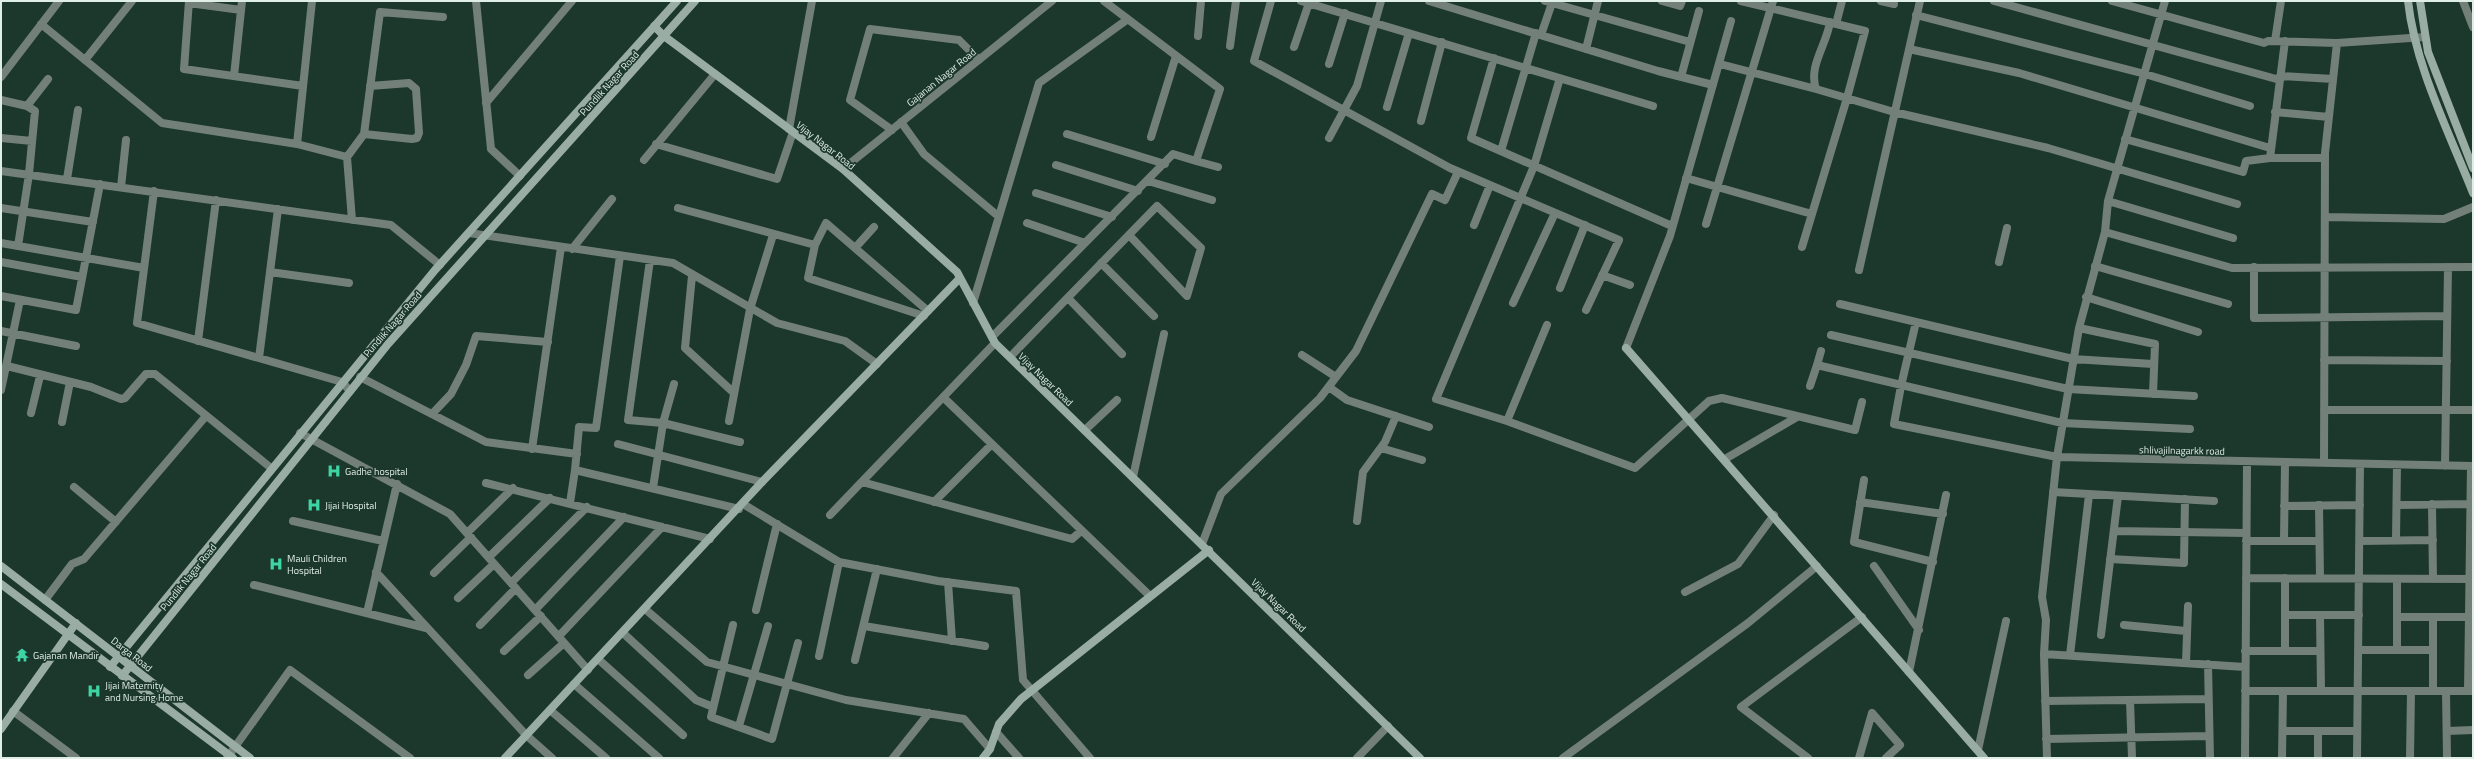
<svg xmlns="http://www.w3.org/2000/svg" width="2474" height="759" font-family="'Titillium Web',sans-serif">
  <style>
    .built { fill: #1c4032 }
    .lines { fill: none; stroke-linecap: round; stroke-linejoin: round }
    .street { stroke: #73807a; stroke-width: 8 }
    .secondary { stroke: #99ada4; stroke-width: 8 }
    .labels { text-anchor: middle; stroke-width: 3.5; stroke-linejoin: round; paint-order: stroke }
    .street-label { font-size: 10px; fill: #dfeee7; stroke: #1c372c }
    .poi-label { font-size: 10px; fill: #dfeee7; stroke: #1c372c; text-anchor: start }
  </style>
  <rect width="100%" height="100%" fill="#1c372c"/>
  <path class="built" d="M329 462 341 464 339 480 326 478Z"/>
  <g class="lines">
    <path class="street" d="M189 1 184 69 303 86
      M476 1 491 149 520 176
      M1271 1 1254 61 1450 168 1619 240 1586 310
      M1301 1 1653 106
      M1429 1 1658 71 1713 85
      M1545 1 1690 42
      M1662 1 1680 6 1682 1
      M1741 1 1865 31 1847 98 1802 247
      M1881 1 1894 4
      M1994 1 2280 80
      M2112 1 2264 43 2268 41 2337 43 2425 37
      M2463 1 2473 27
      M189 3 241 10
      M1916 15 2145 74 2250 106
      M41 24 162 123 297 144 347 157
      M1836 24 1842 1
      M1541 35 1552 3
      M1198 36 1201 1
      M2275 41 2281 1
      M2285 41 2270 158H2325
      M1230 46 1236 1
      M1294 47 1309 3
      M1586 49 1598 1
      M1909 49 2019 73 2270 148
      M1494 58 1471 138 1672 226
      M85 60 132 1
      M1329 64 1345 13
      M1720 64 1816 89 1894 112 2048 148 2237 204
      M234 76 242 1
      M2280 76 2333 79
      M1 77 59 1
      M1681 77 1699 11
      M1816 89C1808 66 1827 44 1830 22
      M1 100 27 106 35 111 29 174 18 246
      M486 103 572 1
      M27 106 48 79
      M1387 107 1409 33
      M2275 112 2329 117
      M1421 121 1442 42
      M901 122 924 154 998 216
      M789 129 812 1
      M892 130 850 100 870 29 959 40 979 60
      M364 134 412 139 417 138 419 133 416 89 409 83 370 86
      M1067 134 1165 164
      M1151 137 1176 56
      M1 138 32 141
      M1329 138 1357 86 1381 1
      M2125 139 2243 172 2246 161 2270 158
      M297 144 312 1
      M656 144 777 179 793 132
      M1501 151 1536 33
      M644 160 715 74
      M1196 161 1218 167
      M1056 165 1138 191
      M843 169 1052 1
      M1 171 391 225 440 265
      M1686 178 1812 214
      M67 179 78 110
      M1148 181 1212 200
      M121 187 126 140
      M154 191 137 323 342 382 350 391
      M1036 193 1112 217
      M2108 201 2233 238
      M1 208 93 222
      M678 208 815 245
      M2325 217 2444 219 2473 207
      M352 220 347 157 364 134 380 12 443 17
      M1027 223 1085 243
      M1706 224 1773 1
      M1474 225 1490 185
      M2105 232 2232 268 2473 267
      M469 233 673 263 777 323 845 341 877 364
      M1 243 144 268
      M855 248 874 227
      M572 249 612 199
      M620 256 596 428 579 427 575 470 739 509
      M650 260 628 420 663 423 740 442
      M1 262 82 277
      M1999 262 2007 228
      M1101 263 1154 316
      M2095 266 2228 304
      M2254 267V318L2447 316
      M1859 270 1920 1
      M270 272 349 283
      M1602 275 1630 285
      M692 276 685 348 734 393
      M1560 288 1585 225
      M1 296 76 310 100 184
      M2086 297 2198 332
      M1068 298 1122 354
      M973 303 1039 83 1128 19
      M1513 303 1555 213
      M1840 304 2073 359 2153 364
      M924 316 808 278 815 245 826 223 928 311
      M1916 322 1901 386 1894 424 2057 457 2473 466
      M1547 325 1507 421 1635 468 1709 401 1722 398 1855 430 1862 402
      M2079 328 2155 344 2153 394
      M1 331 76 346
      M1831 335 2068 389 2194 396
      M992 337 1173 154 1196 161 1220 89 1104 1
      M198 341 216 200
      M1626 348 1670 236 1731 21
      M1821 351 1817 365 2062 423 2190 429
      M1302 355 1336 377
      M1010 357 1157 206 1201 248 1187 296 1129 235
      M259 358 278 209
      M2324 360 2447 361
      M7 366 91 387 121 399 125 398 146 374H155L271 468
      M360 377 486 442 577 454
      M1810 386 1817 365
      M1329 387 1347 400 1429 427
      M1 390 20 300
      M943 397 1150 596
      M2324 410H2473
      M31 413 40 376
      M432 414 451 394 466 365 476 336 548 342
      M729 421 750 309 773 235
      M1507 421 1436 399 1534 166 1560 78
      M62 422 70 382
      M1085 430 1117 400
      M300 433 450 514 588 670
      M618 444 762 482
      M1381 448 1422 460
      M532 449 561 247
      M1725 459 1797 417
      M2324 463 2325 153 2337 43
      M2445 466 2448 267
      M1133 477 1164 334
      M1864 480 1854 542 1933 562
      M862 482 1072 539 1081 531
      M486 483 710 539
      M74 487 116 522
      M653 488 663 423 674 384
      M2053 492 2214 501
      M934 502 992 444
      M1860 502 1943 514
      M570 503 575 470
      M743 504 839 562 938 581 1016 591 1023 680 1090 758
      M2432 504 2433 579
      M2319 505 2320 578
      M2397 505 2471 504
      M2284 506 2360 505
      M830 515 995 343
      M293 521 383 541
      M1357 521 1363 472 1385 442 1396 416
      M2114 531 2246 533
      M467 533 513 488
      M2396 540 2397 465
      M2246 541H2319
      M2284 541 2285 462
      M2360 541 2433 540
      M1202 544 1221 494 1320 398 1356 351 1432 194 1445 200 1458 172
      M489 557 550 498
      M2110 559 2184 563 2185 499
      M1874 566 1919 630
      M376 572 526 735 552 758
      M434 573 471 537
      M2246 578 2473 579
      M2285 578V651
      M948 582 952 641
      M511 583 587 507
      M254 585 426 628
      M1685 592 1738 564 1774 515
      M458 598 494 564
      M45 600 72 564 84 559 206 416
      M645 609 707 662 846 700 964 719 990 749
      M535 610 624 517
      M756 610 777 524
      M367 613 397 484
      M2285 615H2359
      M2320 615 2321 691
      M2397 617H2470
      M2433 617V691
      M480 625 516 588
      M733 625 711 717 772 739 798 643
      M2124 625 2186 631
      M864 626 985 646
      M623 633 696 700 713 707
      M2101 635 2118 496
      M559 636 662 527
      M2359 650H2433
      M2397 650V579
      M504 651 541 616
      M2245 651H2320
      M2044 654 2245 667
      M2070 655 2089 495
      M819 656 839 562
      M598 659 683 735
      M855 660 877 569
      M2186 663 2188 606
      M2208 664 2210 758
      M1909 672 1946 495
      M528 675 564 643
      M574 684 659 758
      M2245 691H2473
      M2446 691 2447 758
      M2468 691 2471 466
      M2130 700 2132 758
      M2045 701 2208 699
      M550 710 606 758
      M13 711 76 758
      M1872 713 1900 745 1886 758
      M739 726 768 626
      M2283 731H2357
      M2318 731V758
      M2447 731 2473 730
      M996 732 1019 758
      M2046 739 2209 736
      M1978 750 2006 621
      M227 758 290 670 410 758
      M893 758 929 713
      M1357 758 1388 726
      M1563 758 1748 623 1817 566
      M1808 758 1741 707 1862 617
      M1859 758 1872 713
      M2047 758 2044 654 2046 620 2042 597 2057 457 2079 328 2105 232 2108 201 2165 1
      M2245 758 2247 462
      M2282 758 2283 691
      M2357 758 2360 464
      M2410 758 2411 691"/>
    <path class="secondary" d="M2408 1C2415 66 2449 132 2473 193
      M2420 1 2428 52 2473 168
      M654 26 664 36 843 169 957 272 995 343 1420 758
      M1626 348 1984 758
      M1 566 250 758
      M1 584 233 758
      M110 667 435 270 677 1
      M122 676 388 344 695 1
      M1 729 76 623
      M505 758 762 482 960 278
      M983 758 990 749 999 724 1021 699 1209 550"/>
  </g>
  <defs>
    <g id="hospital-bare" transform="scale(1.08)"><path d="M-5-5h3v3.5h4V-5h3V5h-3V1.5h-4V5h-3Z" fill="#3ed4a3" stroke="#1c372c" stroke-width="2.5" paint-order="stroke"/></g>
    <g id="temple-bare" transform="scale(1.08)"><path d="M0-6L5-2H3V0L6.5 2.5H4V6H1.5V3h-3V6H-4V2.5H-6.5L-3 0V-2H-5Z" fill="#3ed4a3" stroke="#1c372c" stroke-width="2.5" paint-order="stroke"/></g>
  </defs>
  <g fill-rule="evenodd">
    <use href="#hospital-bare" x="334" y="471"/>
    <use href="#hospital-bare" x="314" y="505"/>
    <use href="#hospital-bare" x="276" y="564"/>
    <use href="#temple-bare" x="22" y="655"/>
    <use href="#hospital-bare" x="94" y="691"/>
  </g>
  <g class="labels">
    <g class="street-label">
      <text transform="translate(941 77) rotate(-39)" y="4">Gajanan Nagar Road</text>
      <text transform="translate(609 83) rotate(-48)" y="4">Pundlik Nagar Road</text>
      <text transform="translate(826 145) rotate(38)" y="4">Vijay Nagar Road</text>
      <text transform="translate(392 324) rotate(-49)" y="4">Pundlik Nagar Road</text>
      <text transform="translate(1046 379) rotate(44)" y="4">Vijay Nagar Road</text>
      <text transform="translate(2182 450) rotate(1)" y="4">shlivajilnagarkk road</text>
      <text transform="translate(188 577) rotate(-51)" y="4">Pundlik Nagar Road</text>
      <text transform="translate(1279 605) rotate(44)" y="4">Vijay Nagar Road</text>
      <text transform="translate(132 654) rotate(38)" y="4">Darga Road</text>
    </g>
    <g class="poi-label">
      <text x="345" y="475">Gadhe hospital</text>
      <text x="325" y="509">Jijai Hospital</text>
      <text x="287" y="562">Mauli Children<tspan x="287" dy="12">Hospital</tspan></text>
      <text x="33" y="659">Gajanan Mandir</text>
      <text x="105" y="689">Jijai Maternity<tspan x="105" dy="12">and Nursing Home</tspan></text>
    </g>
  </g>
  <rect width="2474" height="759" fill="none" stroke="#dfeee7" stroke-width="4"/>
</svg>
